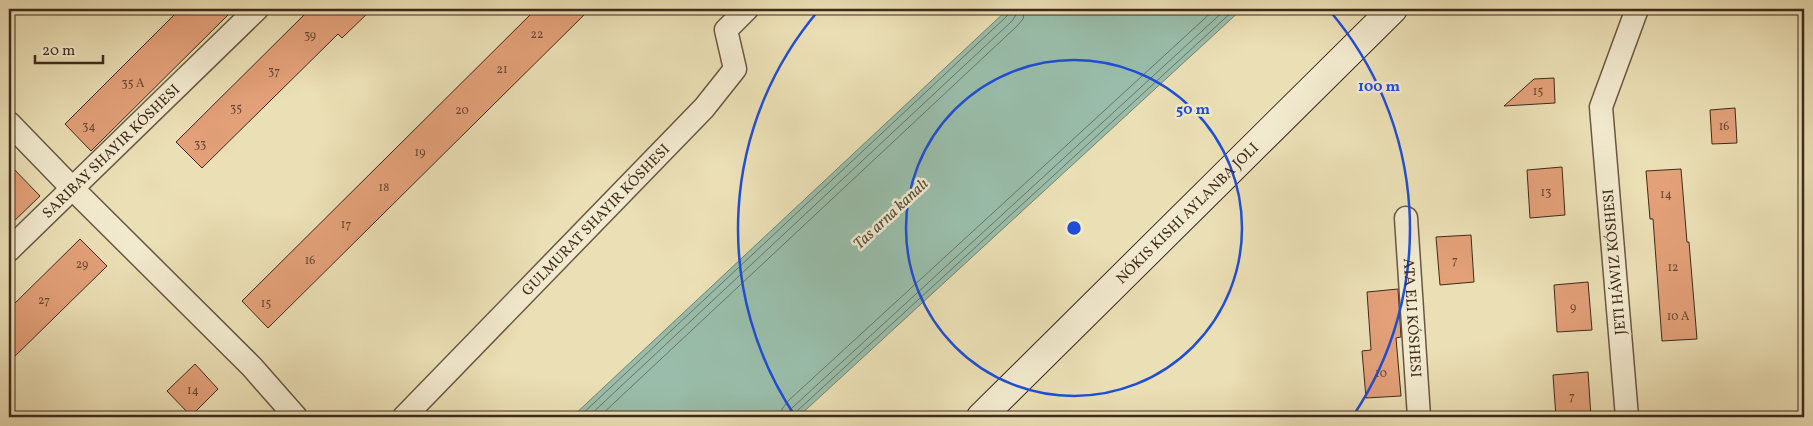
<svg xmlns="http://www.w3.org/2000/svg" width="1813" height="426" font-family="Vollkorn,serif">
  <style>
    .water { fill: #99bdaa; stroke: #758271 }
    .lines { fill: none; stroke-linecap: round; stroke-linejoin: round }
    .shore { stroke: #6c7463; stroke-width: 1 }
    .building { fill: #e3a079; stroke: #3f2a1c }
    .minor-casing { stroke: #6a5742; stroke-width: 25 }
    .secondary-casing { stroke: #3f2a1c; stroke-width: 30 }
    .minor { stroke: #f2eacf; stroke-width: 22 }
    .secondary { stroke: #f2eacf; stroke-width: 28 }
    .ring { fill: none; stroke: #1d4ed8; stroke-width: 2.5 }
    .labels { text-anchor: middle; stroke-width: 5; stroke-linejoin: round; paint-order: stroke }
    .number-label { font-size: 12px; fill: #684833 }
    .street-label { font-size: 15px; fill: #3f2a1c; stroke: #f2eacf }
    .water-label { font-size: 16px; font-style: italic; fill: #564f40; stroke: #f2eacf }
    .centre { fill: #1d4ed8; stroke: #f2eacf; stroke-width: 2.5 }
    .ring-label { font-size: 15px; text-anchor: middle; font-weight: bold; fill: #1d4ed8; stroke: #f2eacf; stroke-width: 5; stroke-linejoin: round; paint-order: stroke }
  </style>
  <rect width="100%" height="100%" fill="#ebdfb5"/>
  <filter id="stains"><feTurbulence type="fractalNoise" baseFrequency=".004" numOctaves="4"/><feColorMatrix values="0 0 0 0 .2 0 0 0 0 .09 0 0 0 0 .02 0 0 0 .5 -.17"/></filter>
  <radialGradient id="worn" r=".72"><stop offset=".6" stop-color="#630" stop-opacity="0"/><stop offset="1" stop-color="#630" stop-opacity=".3"/></radialGradient>
  <path class="water" d="M1008 9H1242L798 417H572Z"/>
  <g class="lines">
    <path class="shore" d="M579 417 1007 16 1011 9
      M588 417 1012 21 1016 15 1017 9
      M599 417 1017 26 1023 19 1025 9
      M781 417 782 409 788 401 1215 9
      M789 417V411L793 407 1226 9
      M795 417 797 411 1235 9"/>
  </g>
  <path class="building" d="M180 9H234L91 151 65 124Z
    M310 9H372L342 38 338 34 202 168 176 142Z
    M536 9H590L268 328 242 301Z
    M1554 78 1555 103 1504 106 1534 79Z
    M1735 108 1737 143 1712 144 1710 110Z
    M9 164 40 196 9 226Z
    M1562 167 1565 215 1530 218 1527 170Z
    M1681 169 1687 242H1689L1697 339 1662 341 1653 219H1650L1646 171Z
    M1471 235 1474 282 1440 285 1436 237Z
    M80 239 107 266 9 362V309Z
    M1588 282 1592 330 1557 332 1554 285Z
    M1398 289 1401 337 1396 338 1401 396 1366 398 1362 351 1371 350 1367 292Z
    M195 364 218 389 191 416 167 391Z
    M1588 372 1591 417H1556L1553 375Z"/>
  <g class="lines">
    <g class="minor-casing">
      <g id="minor">
        <path d="M9 123 72 188 252 367 296 417"/>
        <path id="s1" d="M1406 218 1419 417"/>
        <path id="s2" d="M9 250 257 9"/>
        <path id="s3" d="M404 417 704 108 735 69 726 30 747 9"/>
        <path d="M1627 417 1601 107 1637 9"/>
      </g>
    </g>
    <g class="secondary-casing">
      <g id="secondary">
        <path id="s4" d="M981 417 1393 9"/>
      </g>
    </g>
    <use href="#minor" class="minor"/>
    <use href="#secondary" class="secondary"/>
  </g>
  <g class="ring">
    <circle cx="1074" cy="228" r="168"/>
    <path d="M795 416A336 336 0 0 1 819 10M1329 10A336 336 0 0 1 1353 416"/>
  </g>
  <g class="labels">
    <g class="number-label">
      <text x="537" y="38">22</text>
      <text x="310" y="39">39</text>
      <text x="502" y="73">21</text>
      <text x="274" y="75">37</text>
      <text x="133" y="87">35 А</text>
      <text x="1538" y="95">15</text>
      <text x="236" y="112">35</text>
      <text x="462" y="114">20</text>
      <text x="89" y="130">34</text>
      <text x="1724" y="130">16</text>
      <text x="200" y="148">33</text>
      <text x="420" y="156">19</text>
      <text x="384" y="191">18</text>
      <text x="1546" y="196">13</text>
      <text x="1666" y="198">14</text>
      <text x="346" y="228">17</text>
      <text x="310" y="264">16</text>
      <text x="1455" y="264">7</text>
      <text x="82" y="268">29</text>
      <text x="1673" y="271">12</text>
      <text x="44" y="304">27</text>
      <text x="266" y="307">15</text>
      <text x="1573" y="311">9</text>
      <text x="1678" y="320">10 А</text>
      <text x="1381" y="377">10</text>
      <text x="193" y="394">14</text>
      <text x="1572" y="400">7</text>
    </g>
    <g class="street-label">
      <text dy="5" stroke="none"><textPath href="#s2" startOffset="142">SARIBAY SHAYIR KÓSHESI</textPath></text>
      <text dy="5" stroke="none"><textPath href="#s4" startOffset="290">NÓKIS KISHI AYLANBA JOLI</textPath></text>
      <text dy="5" stroke="none"><textPath href="#s3" startOffset="275">GULMURAT SHAYIR KÓSHESI</textPath></text>
      <text transform="translate(1614 262) rotate(-95)" y="5">JETI HÁWIZ KÓSHESI</text>
      <text dy="5" stroke="none"><textPath href="#s1" startOffset="100">ATA ELI KÓSHESI</textPath></text>
    </g>
    <g class="water-label">
      <text transform="translate(890 213) rotate(-43)" y="6">Tas arna kanalı</text>
    </g>
  </g>
  <circle cx="1074" cy="228" r="8" class="centre"/>
  <g class="ring-label">
    <text x="1379" y="91">100 m</text>
    <text x="1193" y="114">50 m</text>
  </g>
  <rect width="1813" height="426" fill="none" stroke="#ebdfb5" stroke-width="30"/>
  <rect x="10" y="10" width="1793" height="406" fill="none" stroke="#3f2a1c" stroke-width="2.5"/>
  <rect x="15" y="15" width="1783" height="396" fill="none" stroke="#3f2a1c"/>
  <path d="M35 55v8h68v-8" fill="none" stroke="#3f2a1c" stroke-width="2.5"/>
  <text x="42" y="55" font-size="15" fill="#3f2a1c" stroke="#f2eacf" stroke-width="4" paint-order="stroke">20 m</text>
  <rect width="100%" height="100%" filter="url(#stains)"/>
  <rect width="100%" height="100%" fill="url(#worn)"/>
</svg>
